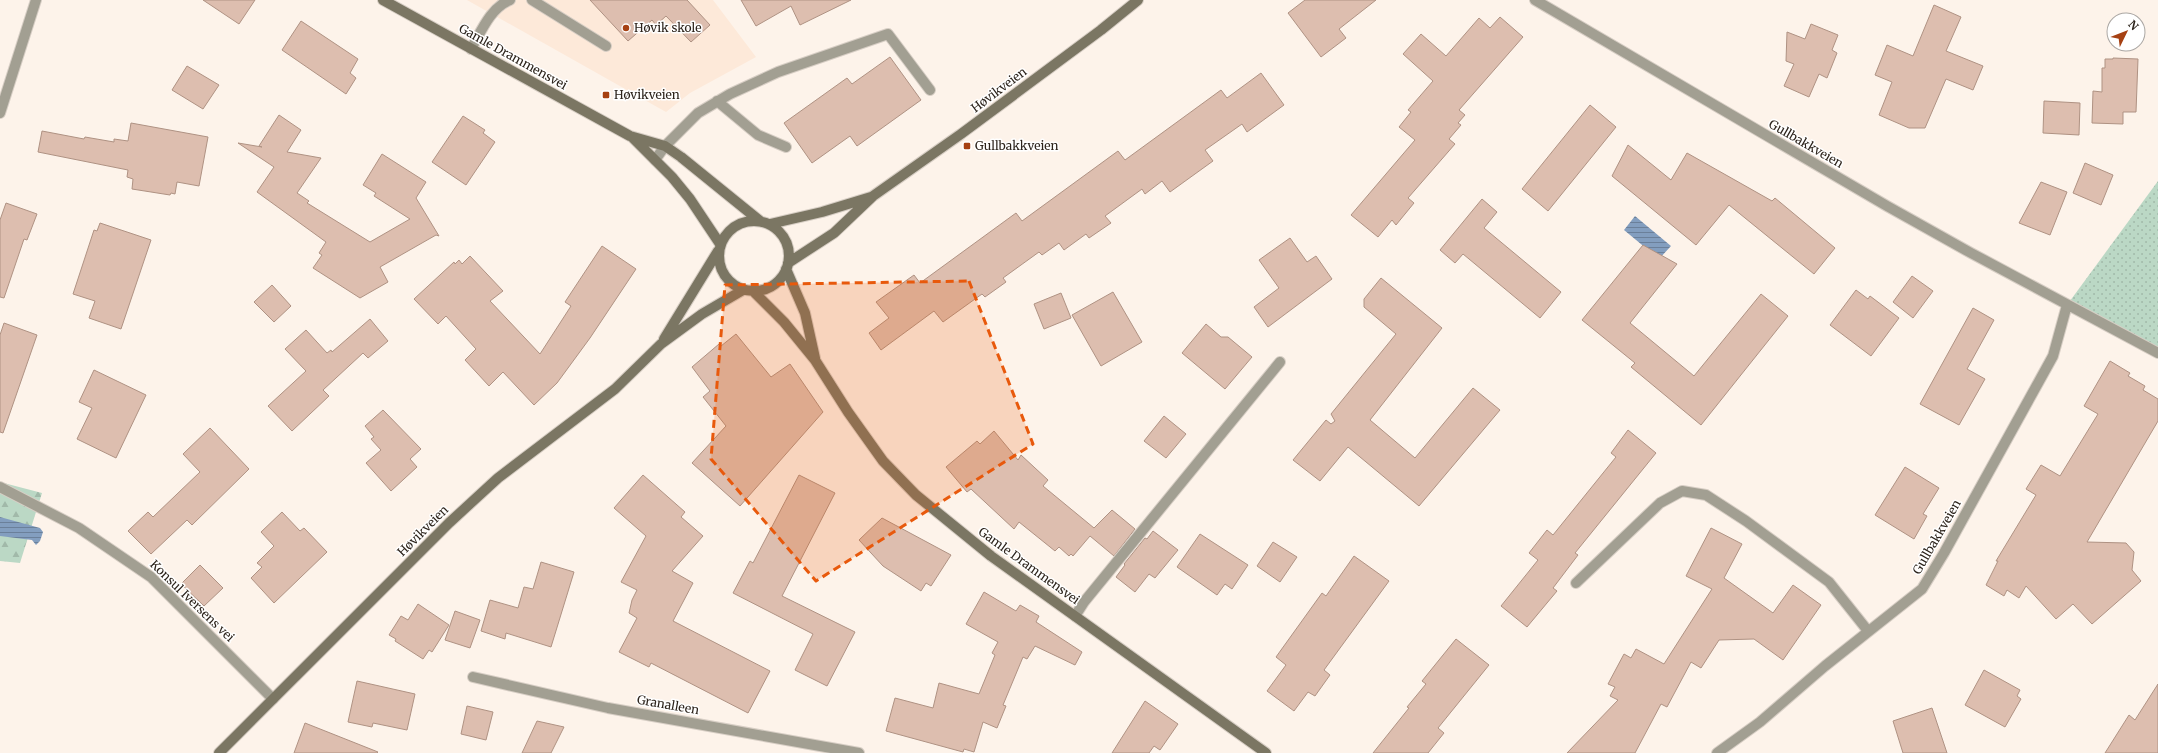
<svg xmlns="http://www.w3.org/2000/svg" width="2158" height="753" font-family="Merriweather,serif">
  <style>
    .built { fill: #fde9d9 }
    .grass { fill: url(#grass-dots) }
    .forest { fill: url(#forest-firs) }
    .water { fill: url(#water-rules) }
    .building { fill: #ddbeaf; stroke: #af9283 }
    .lines { fill: none; stroke-linecap: round; stroke-linejoin: round }
    .lane-casing { stroke: #d7cec5; stroke-width: 12 }
    .street-casing { stroke: #d7cec5; stroke-width: 12 }
    .secondary-casing { stroke: #d7cec5; stroke-width: 12 }
    .lane { stroke: #a29f92; stroke-width: 10 }
    .street { stroke: #a29f92; stroke-width: 10 }
    .secondary { stroke: #7b7663; stroke-width: 10 }
    .marked { fill: #e8590c; fill-opacity: 0.2; stroke: #e8590c; stroke-width: 3; stroke-dasharray: 8 5; stroke-linejoin: round }
    .poi-dot { fill: #a64113; stroke: #fff; stroke-width: 1.5 }
    .labels { text-anchor: middle; stroke-width: 3; stroke-linejoin: round; paint-order: stroke }
    .poi-label { font-size: 12px; fill: #2c231b; stroke: #fff; text-anchor: start }
    .street-label { font-size: 12px; fill: #2c231b; stroke: #fff }
  </style>
  <defs>
    <pattern id="grass-dots" width="8" height="8" patternUnits="userSpaceOnUse"><rect width="8" height="8" fill="#bbd8c5"/><path d="M2 2h.1M6 6h.1" fill="none" stroke="#a1b9a9" stroke-width="1.8" stroke-linecap="round"/></pattern>
    <pattern id="forest-firs" width="22" height="20" patternUnits="userSpaceOnUse"><rect width="22" height="20" fill="#bbd8c5"/><path d="M5 1l3.5 6h-7zM16 11l3.5 6h-7z" fill="#a1b9a9"/></pattern>
    <pattern id="water-rules" width="6" height="5" patternUnits="userSpaceOnUse"><rect width="6" height="5" fill="#839ebf"/><path d="M0 2.5h6" fill="none" stroke="#6b809a"/></pattern>
  </defs>
  <rect width="100%" height="100%" fill="#fdf3ea"/>
  <path class="built" d="M467 0H713L756 57 690 93 666 112Z"/>
  <path class="grass" d="M2158 181V353L2067 305Z"/>
  <path class="forest" d="M0 482 42 493 20 563 0 561Z"/>
  <path class="water" d="M1635 216 1671 246 1659 259 1624 230Z
    M0 517 40 528 43 532 40 541 36 545 32 540 0 536Z"/>
  <path class="building" d="M203 0H255L239 24Z
    M590 0H687L710 25 691 42 666 16 656 25 652 20 628 41Z
    M741 0H851L800 25 791 6 756 26Z
    M1305 0H1376L1339 29 1346 38 1321 57 1288 13Z
    M1934 5 1961 17 1946 51 1983 66 1973 90 1946 79 1925 128H1909L1879 115 1892 82 1875 75 1887 45 1913 56Z
    M1500 17 1523 37 1459 110 1465 115 1458 123 1461 125 1449 139 1455 144 1408 198 1414 203 1396 225 1392 220 1378 237 1351 215 1415 140 1399 127 1411 112 1408 110 1433 81 1403 54 1421 34 1446 56 1479 18 1490 28Z
    M301 21 358 59 350 73 356 78 346 94 282 50Z
    M1811 24 1838 35 1832 50 1837 53 1827 78 1819 74 1809 97 1784 86 1794 64 1786 61 1787 32 1805 39Z
    M890 57 921 100 857 146 850 136 812 163 784 123 847 78 852 84Z
    M2113 58 2138 59 2136 112H2123V124L2092 123 2093 91 2102 92V68H2105V59H2113Z
    M187 66 219 85 203 109 172 90Z
    M1261 73 1284 105 1247 132 1242 124 1205 150 1213 161 1170 192 1162 181 1145 194 1142 189 1105 216 1111 223 1089 238 1086 234 1064 250 1059 243 1042 255 1039 252 1003 278 1006 282 985 297 982 294 943 322 934 311 881 350 869 333 889 318 876 302 914 275 920 283 1016 213 1022 221 1118 151 1125 160 1221 90 1227 98Z
    M2044 101 2080 103 2079 135 2043 133Z
    M1590 105 1616 127 1548 211 1522 189Z
    M279 115 301 130 287 152 321 158 297 193 309 201 307 203 370 242 410 219 374 196 376 193 363 185 382 154 426 182 416 198 439 236 436 235 380 267 388 282 360 298 313 268 322 255 319 253 326 242 257 192 274 167 238 143 262 147 259 146Z
    M463 116 485 130 483 133 495 142 466 185 432 162Z
    M131 123 208 137 199 186 177 182 175 194 171 193 170 195 132 189 133 179 127 177 128 170 38 152 42 131 84 139 85 137 114 142V139L128 141Z
    M1628 145 1671 180 1687 153 1772 201 1775 198 1835 248 1814 274 1729 205 1696 245 1612 176Z
    M2085 163 2113 175 2101 205 2073 193Z
    M2041 182 2067 192 2050 235 2019 223Z
    M1482 199 1497 212 1484 228 1561 292 1540 318 1463 254 1455 263 1440 250Z
    M6 203 37 214 27 240 24 239 4 298 0 297V220Z
    M100 223 151 240 121 329 89 318 95 301 73 294 94 230 97 231Z
    M1290 238 1307 262 1316 256 1332 279 1268 327 1254 307 1279 288 1259 260Z
    M1643 245 1677 264 1630 323 1694 376 1761 294 1788 316 1701 425 1631 367 1635 363 1582 320Z
    M602 246 636 269 590 338 557 383 534 405 503 372 489 386 465 360 476 349 446 316 438 324 414 299 454 262 455 264 459 260 462 264 470 256 503 291 490 301 540 354 571 306 565 302Z
    M1912 276 1933 291 1913 318 1893 302Z
    M1381 278 1442 328 1370 420 1415 458 1473 388 1500 410 1419 506 1348 447 1320 481 1293 460 1326 420 1331 424 1335 421 1331 414 1396 334 1364 307V299Z
    M272 285 291 306 274 322 254 302Z
    M1856 290 1868 299 1870 296 1899 318 1871 356 1830 325Z
    M1113 292 1142 342 1101 366 1072 315Z
    M1061 293 1071 318 1044 329 1034 304Z
    M1973 308 1994 320 1967 369 1985 379 1959 425 1920 404Z
    M370 319 388 341 368 358 363 353 323 390 329 396 292 431 268 406 306 371 285 349 306 330 327 353 331 350 332 352Z
    M4 323 37 335 3 433 0 432V335Z
    M1206 324 1221 337H1228L1252 357 1225 389 1182 353Z
    M736 334 771 377 790 364 823 412 740 506 692 463 726 426 703 397 710 391 692 367 719 344 721 346Z
    M2110 361 2130 373 2128 376 2145 386 2143 390 2158 399V421L2087 542 2126 543 2134 552 2132 570 2141 581 2092 624 2073 604 2056 619 2026 586 2019 598 2007 590 2004 596 1986 585 1998 561H1996L2036 495 2026 489 2041 465 2060 476 2098 414 2084 406Z
    M94 370 146 395 116 458 77 439 92 408 79 402Z
    M383 410 421 449 410 459 417 467 391 491 366 463 381 450 371 439 374 437 365 426Z
    M1164 416 1186 434 1166 458 1144 441Z
    M210 428 249 469 192 525 187 520 151 554 128 531 148 512 153 517 200 472 183 454Z
    M1628 430 1656 453 1575 553 1578 555 1553 588 1557 591 1527 627 1501 606 1538 560 1529 553 1547 530 1553 535 1616 457 1611 453Z
    M994 431 1018 460 1021 455 1048 480 1043 486 1094 528 1112 510 1135 529 1114 556 1090 536 1073 556 1071 554 1069 556 1059 547 1055 551 1019 522 1014 529 971 489 967 492 946 467 977 441 980 444Z
    M1905 467 1939 488 1923 514 1927 516 1914 539 1875 515Z
    M643 475 685 512 681 517 703 536 672 571 693 583 673 621 770 671 748 713 651 663 649 667 619 652 637 618 629 613 632 600 637 590 621 582 646 536 614 508Z
    M799 475 835 493 782 596 855 632 827 686 795 670 813 634 733 593 750 561 753 563Z
    M282 512 300 531 304 528 327 552 274 603 251 578 262 567 257 563 274 546 261 532Z
    M882 518 951 555 931 586 926 583 921 591 883 566 859 540Z
    M1711 528 1742 544 1724 578 1773 613 1793 585 1821 605 1783 660 1754 639 1719 640 1701 668 1691 662 1667 707 1661 704 1635 753H1567L1618 700 1610 696 1615 687 1608 684 1624 654 1631 658 1636 649 1664 664 1712 589 1686 576Z
    M1153 531 1178 550 1155 578 1149 574 1135 592 1116 577 1125 565 1124 564 1145 538 1147 539Z
    M1200 534 1248 565 1232 589 1225 584 1217 595 1177 567Z
    M1273 542 1297 557 1280 582 1257 566Z
    M1354 556 1389 581 1324 670 1330 675 1315 696 1308 692 1294 711 1267 691 1286 665 1276 657 1322 593 1326 596Z
    M541 562 574 572 551 647 506 633 505 639 481 631 490 600 518 608 524 587 533 589Z
    M200 565 223 588 204 606 181 584Z
    M984 592 1016 611 1020 605 1039 616 1036 622 1082 652 1075 665 1035 646 1027 659 1023 657 1003 705 1006 706 997 728 983 722 974 752 964 749 963 752 886 731 895 698 933 708 939 683 979 694 995 655 992 653 998 642 966 624Z
    M418 604 449 625 432 652 429 650 423 659 395 641 396 639 389 635 401 616 408 620Z
    M455 611 480 620 470 648 445 640Z
    M1456 639 1489 665 1438 728 1444 733 1428 753H1373L1409 708 1407 707 1426 684 1422 681Z
    M1984 670 2020 690 2017 696 2021 699 2005 727 1965 705Z
    M357 681 415 694 407 730 373 723 372 727 348 722Z
    M2158 684V753H2105L2129 715 2135 720Z
    M1145 701 1178 724 1160 750 1154 746 1149 753H1112Z
    M467 706 493 712 486 740 461 734Z
    M1932 708 1947 753H1903L1893 721Z
    M537 721 564 727 551 753H522Z
    M305 723 378 752 377 753H294Z"/>
  <g class="lines">
    <g class="lane-casing">
      <path id="lane" d="M532 0 606 46
        M471 49C481 32 490 8 510 0
        M717 101 758 135 786 147
        M655 160 665 146 698 113 730 94 778 72 888 34 930 90
        M1576 583 1660 503 1682 491 1706 495 1746 521 1829 582 1868 631
        M1075 616 1084 602 1280 362"/>
    </g>
    <g class="street-casing">
      <path id="street" d="M1535 0 1887 206 1971 253 2158 353
        M0 113 36 0
        M0 487 79 528 151 577 273 699
        M473 677 608 708 859 753
        M1717 753 1760 722 1825 666 1922 589 1944 553 2053 356 2067 305"/>
    </g>
    <g class="secondary-casing">
      <path id="secondary" d="M383 0 630 136 665 146 681 157 760 221
        M632 137 672 177 690 199 720 244
        M719 256a35 35 0 1 1 70 0a35 35 0 1 1-70 0Z
        M770 224 822 212 871 197
        M788 263 834 233 873 196 961 134 1101 30 1138 0
        M786 269 805 313 815 358
        M753 291 784 322 815 360 848 412 883 461 916 495 991 556 1266 753
        M664 339 718 251
        M219 753 449 523 498 478 615 389 661 344 702 314 743 290"/>
    </g>
    <use href="#lane" class="lane"/>
    <use href="#street" class="street"/>
    <use href="#secondary" class="secondary"/>
  </g>
  <path class="marked" d="M969 281 1033 444 816 581 711 459 725 285Z"/>
  <g class="poi-dot">
    <circle cx="626" cy="28" r="4"/>
    <rect x="602" y="91" width="8" height="8" rx="2"/>
    <rect x="963" y="142" width="8" height="8" rx="2"/>
  </g>
  <g class="labels">
    <g class="poi-label">
      <text x="634" y="32">Høvik skole</text>
      <text x="614" y="99">Høvikveien</text>
      <text x="975" y="150">Gullbakkveien</text>
    </g>
    <g class="street-label">
      <text transform="translate(513 57) rotate(29)" y="4">Gamle Drammensvei</text>
      <text transform="translate(999 90) rotate(-37)" y="4">Høvikveien</text>
      <text transform="translate(1806 144) rotate(30)" y="4">Gullbakkveien</text>
      <text transform="translate(423 531) rotate(-45)" y="4">Høvikveien</text>
      <text transform="translate(1937 537) rotate(-60)" y="4">Gullbakkveien</text>
      <text transform="translate(1029 566) rotate(36)" y="4">Gamle Drammensvei</text>
      <text transform="translate(192 601) rotate(44)" y="4">Konsul Iversens vei</text>
      <text transform="translate(668 705) rotate(10)" y="4">Granalleen</text>
    </g>
  </g>
  <g transform="translate(2126 32) rotate(47)"><circle r="19" fill="#ffffff" stroke="#aba7a4"/>
  <path d="M0-3L7 15L0 10L-7 15Z" fill="#a64113"/>
  <text y="-6" font-size="11" font-weight="bold" text-anchor="middle" fill="#2c231b">N</text>
  </g>
</svg>
